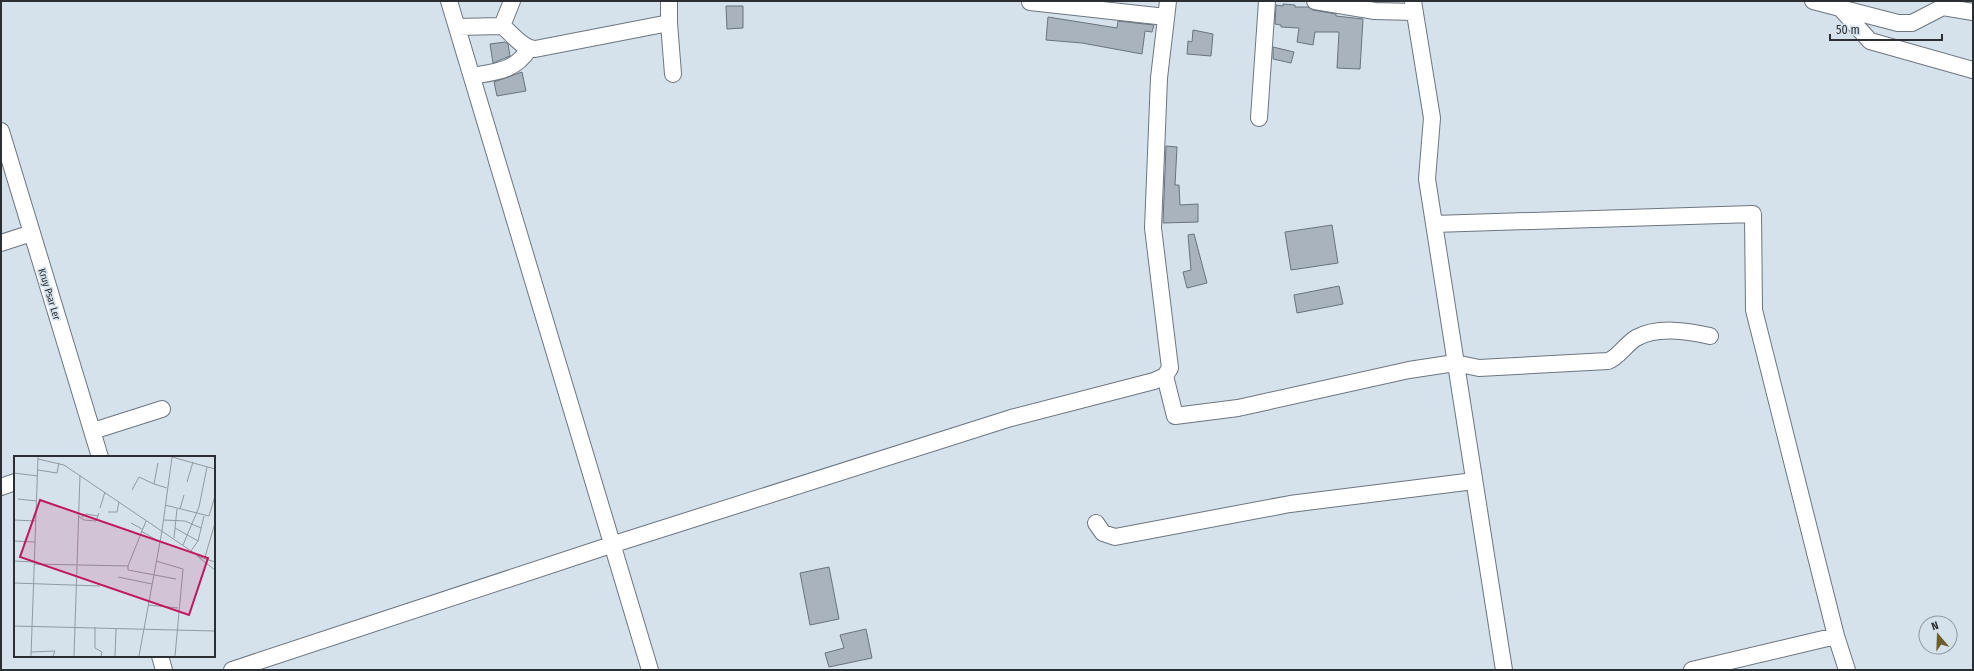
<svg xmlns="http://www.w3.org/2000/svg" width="1974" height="671" font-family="'Fira Sans Condensed',sans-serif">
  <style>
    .building { fill: #a8b3be; stroke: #69737c }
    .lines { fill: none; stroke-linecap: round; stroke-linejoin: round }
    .minor-casing { stroke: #6c7680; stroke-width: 18 }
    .minor { stroke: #fff; stroke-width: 16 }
    .labels { text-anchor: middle; stroke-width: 3.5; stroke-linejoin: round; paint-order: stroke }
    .street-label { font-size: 10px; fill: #2b2f33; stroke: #d5e1eb }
    .inset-road { fill: none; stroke: #919aa1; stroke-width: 1 }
    .view { fill: #c2185b; fill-opacity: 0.15; stroke: #c2185b; stroke-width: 2 }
    .inset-edge { fill: none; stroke: #2b2f33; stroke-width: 2 }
  </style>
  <rect width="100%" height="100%" fill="#d5e1eb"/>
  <path class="building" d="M1283 4 1295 5V7H1308L1313 10 1336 14V16L1363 19 1360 69 1337 68 1339 32H1315L1313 45 1297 42 1299 28 1281 27V25L1275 24 1276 5 1283 6Z
    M726 6H743V28L727 29Z
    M1048 17 1117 28 1118 21 1154 25 1152 32 1145 31 1142 54 1082 43 1046 40Z
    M1193 30 1213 34 1211 56 1187 54 1188 41 1192 42Z
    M505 42 508 44 510 56 493 63 490 44Z
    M1273 47 1294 52 1291 63 1273 59Z
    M522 72 526 91 497 96 494 82Z
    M1166 146 1177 147 1175 185H1179L1180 205 1198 204V222L1163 223Z
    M1332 225 1338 263 1291 270 1285 232Z
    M1194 234 1207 283 1187 288 1183 272 1191 270 1188 235Z
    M1339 286 1343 304 1297 313 1294 295Z
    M829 567 839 619 810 625 800 573Z
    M866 629 872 658 829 667 825 653 844 648 840 635Z"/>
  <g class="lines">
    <g class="minor-casing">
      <path id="minor" d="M449 1 650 670
        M1315 1 1375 11 1414 12
        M1413 1 1432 118 1427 179 1504 670
        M1813 1 1898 23H1912L1943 7 1973 12
        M1030 2 1166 17
        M1841 9 1870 41 1973 70
        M669 23 673 74
        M502 26 512 1
        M457 27 502 26C512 33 522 49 535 49L669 23V1
        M472 76C496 72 515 71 529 49
        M1259 118 1267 1
        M1 131 100 457
        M1434 224 1753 214 1754 310 1836 636 1847 670
        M1 243 32 233
        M1165 376 1175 416 1238 408 1409 370 1455 363 1479 368 1608 361C1618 358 1626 344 1636 338 1658 326 1687 331 1710 336
        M93 431 162 409
        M1 487 15 482
        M1096 523 1103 533 1115 537 1290 504 1474 481
        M160 656 164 670
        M232 670 611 545 1011 418 1154 381 1165 376 1170 368 1153 228 1159 78 1168 1
        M1692 670 1836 636"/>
    </g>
    <use href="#minor" class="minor"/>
  </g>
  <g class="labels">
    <g class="street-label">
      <text transform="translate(50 294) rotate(73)" y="4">Kruy Psar Ler</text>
    </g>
  </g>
  <g transform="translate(14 456)">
    <rect width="201" height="201" fill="#d5e1eb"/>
    <path class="inset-road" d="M158 1 201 13M24 3 50 9 186 101 201 106M144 7 140 28 153 32M24 14 43 17 45 7M0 17 24 20M173 26 179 6M118 34 125 21 140 28M4 43 23 45M151 49 195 60 201 40M86 52 91 36M166 53 170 39M94 56H103L105 46M64 60 70 64 82 65 85 57M68 61 72 58 84 60M0 64 22 65M150 64 171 65 187 72M117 67 128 73M161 72 163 53M114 74 125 79M127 75 146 86M160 82 161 72 184 85M0 85 21 86M169 89 185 51 193 11M177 95 184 85 190 60M183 100 201 114M191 101 201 67M0 105 20 106M142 105 169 113 161 200M20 108 114 110 132 65M114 110V114L162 123M104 121 138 128M0 127 86 130M134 149 164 152M0 170 201 175M81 171V192L88 196 87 200M17 196 41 195 39 200M17 200 24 1M60 200 66 19M101 200 102 172M125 200 148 75 158 1"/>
    <path class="view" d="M26 44 194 102 175 159 6 101Z"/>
    <rect width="201" height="201" class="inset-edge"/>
  </g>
  <rect width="1974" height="671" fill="none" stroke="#2b2f33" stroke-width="4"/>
  <g transform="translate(1938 635) rotate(341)"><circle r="19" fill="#d5e1eb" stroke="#919aa1"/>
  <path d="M0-3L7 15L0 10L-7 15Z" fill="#6c5f2c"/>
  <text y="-6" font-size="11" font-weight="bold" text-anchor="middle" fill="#2b2f33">N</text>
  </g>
  <path d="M1830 34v6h112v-6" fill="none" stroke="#2b2f33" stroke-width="2"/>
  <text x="1836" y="34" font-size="12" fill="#2b2f33" stroke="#d5e1eb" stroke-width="3" paint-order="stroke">50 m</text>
</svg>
